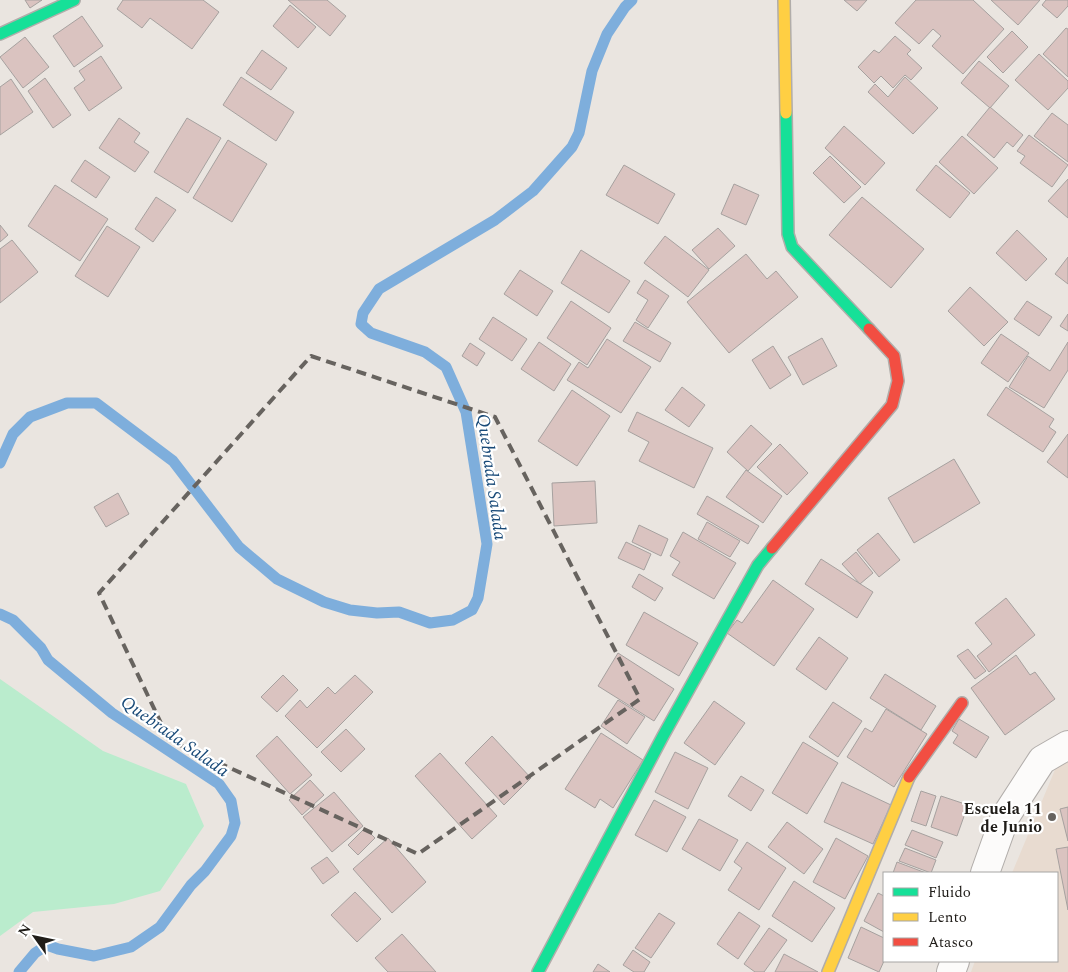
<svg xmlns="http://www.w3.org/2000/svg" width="1068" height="972" font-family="Spectral,serif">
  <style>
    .education { fill: #e8dbd0 }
    .green { fill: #baeccd }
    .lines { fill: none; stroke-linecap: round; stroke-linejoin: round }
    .stream { stroke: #7eaedc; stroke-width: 11 }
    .building { fill: #dac3c0; stroke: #a6a19f }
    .street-casing { stroke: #b1adaa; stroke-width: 30 }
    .fast-casing { stroke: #b1adaa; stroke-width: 14 }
    .slow-casing { stroke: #b1adaa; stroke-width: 14 }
    .jam-casing { stroke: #b1adaa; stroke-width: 14 }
    .street { stroke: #fcfbfa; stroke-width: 28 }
    .fast { stroke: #16e098; stroke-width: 11 }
    .slow { stroke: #ffcf43; stroke-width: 11 }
    .jam { stroke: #f24e42; stroke-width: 11 }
    .marked { fill: none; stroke: #67635f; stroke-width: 4; stroke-dasharray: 10 6; stroke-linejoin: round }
    .poi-dot { fill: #67635f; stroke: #fff; stroke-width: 2 }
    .labels { text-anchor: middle; stroke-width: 4.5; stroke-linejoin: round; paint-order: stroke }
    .poi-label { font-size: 16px; font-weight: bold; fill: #201d19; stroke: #fff; text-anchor: end }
    .water-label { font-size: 18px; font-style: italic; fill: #194a78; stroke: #fff }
  </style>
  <rect width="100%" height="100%" fill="#eae5e0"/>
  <path class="education" d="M1068 757V972H971L975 961H1057V873H1012L1059 760Z"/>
  <path class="green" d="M0 679 103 751 186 784 204 826 160 891 114 904 33 912 0 936Z"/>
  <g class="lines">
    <path class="stream" d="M0 463 13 434 30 417 67 403H96L173 461 239 547 277 579 324 602 350 610 377 613 399 612 430 623 453 620 472 610 478 598 487 544 466 412 446 367 425 352 371 333 361 324 363 313 379 289 495 220 533 191 572 147 579 133 592 71 607 34 625 7 632 0
      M0 614 13 620 41 648 48 660 112 713 219 784 231 801 235 823 231 836 205 871 191 885 160 927 131 947 94 956 58 949 47 945 35 953 19 972"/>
  </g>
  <path class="building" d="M25 0H42L30 8Z
    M123 0H203L219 12 192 49 150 18 142 28 117 9Z
    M288 0H327L346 16 330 36Z
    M844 0H867L857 11Z
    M916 0H973L1004 29 963 74 932 46 941 36 933 29 919 44 895 23Z
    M991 0H1040L1018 25Z
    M1046 0H1068V6L1057 18 1042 5Z
    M290 5 316 27 298 48 273 26Z
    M82 16 103 46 74 67 53 36Z
    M1066 28 1068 29V77L1043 54Z
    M1012 31 1028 47 1003 73 987 57Z
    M895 36 911 50 907 54 922 68 911 80 905 75 893 88 881 76 874 83 858 67 874 50 879 53Z
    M25 37 49 67 23 88 0 57Z
    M262 50 287 68 271 90 246 73Z
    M1039 54 1068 81V88L1048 110 1015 80Z
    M101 56 122 88 89 111 74 88 85 80 79 71Z
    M979 61 1009 86 990 108 961 83Z
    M241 77 294 112 276 141 223 105Z
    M905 77 938 108 913 134 868 92 875 84 888 97Z
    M45 78 71 115 53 128 28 91Z
    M11 79 33 112 0 135V87Z
    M990 107 1023 135 1013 147 1007 142 994 158 967 135Z
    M1052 113 1068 125V162L1034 136Z
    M119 118 140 133 134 142 149 152 135 172 99 148Z
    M187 118 221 138 188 193 154 172Z
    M844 126 885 163 865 185 825 148Z
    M1029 135 1068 165 1052 187 1020 163 1025 156 1017 151Z
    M962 136 998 168 974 194 939 162Z
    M228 140 267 164 232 222 193 198Z
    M830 156 861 187 844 203 813 173Z
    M85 160 110 177 96 198 71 181Z
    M624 165 675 194 658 224 606 195Z
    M936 165 970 193 950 218 916 190Z
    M1068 179V218L1048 201Z
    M734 184 759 195 746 225 721 214Z
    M55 185 108 219 80 261 28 226Z
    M156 197 176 210 153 242 135 229Z
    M862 197 924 249 891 288 829 235Z
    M0 225 8 235 0 242Z
    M107 226 140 247 108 297 75 276Z
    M718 228 735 246 709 269 692 250Z
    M1017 230 1047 259 1026 281 996 253Z
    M665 236 709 270 688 297 644 263Z
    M12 240 38 272 0 303V249Z
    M581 250 630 281 609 313 561 283Z
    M746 254 767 279 776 271 798 297 729 353 687 302Z
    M1068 257V284L1055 274Z
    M520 270 553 291 537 316 504 294Z
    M645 280 669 296 648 328 636 320 648 300 637 293Z
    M970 287 1008 322 984 346 948 311Z
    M571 301 611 328 587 365 547 338Z
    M1027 301 1052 317 1039 336 1014 319Z
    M1068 314V331L1060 326Z
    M493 317 527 339 512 361 479 339Z
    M635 322 671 343 660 362 623 341Z
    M1001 334 1029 353 1008 382 981 363Z
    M822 338 837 366 803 385 788 357Z
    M607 339 651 367 621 413 567 380 579 362 588 368Z
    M539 342 571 364 554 391 521 369Z
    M1068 342V370L1044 408 1009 387 1028 356 1050 371Z
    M470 343 485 353 477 366 462 356Z
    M773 346 791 375 770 389 752 360Z
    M682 387 705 405 689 427 665 410Z
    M1006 387 1054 419 1049 427 1056 432 1043 452 987 415Z
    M572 390 610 416 577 466 538 441Z
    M637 412 713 448 694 488 639 461 649 442 628 431Z
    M751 425 772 444 748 471 727 452Z
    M1068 434V478L1047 462Z
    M780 444 808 473 787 495 757 467Z
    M954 459 980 503 914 543 888 498Z
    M746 470 782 496 763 523 726 497Z
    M595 481 597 523 554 526 552 483Z
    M118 493 129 514 106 527 94 507Z
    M707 496 759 526 748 544 697 514Z
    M707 522 740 541 730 557 698 539Z
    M639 525 668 539 661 556 632 542Z
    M683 532 736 563 714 599 672 575 680 562 670 556Z
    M878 533 900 560 879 577 857 550Z
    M626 542 651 554 644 570 618 558Z
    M856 552 873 573 860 584 842 564Z
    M821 559 873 592 857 618 805 584Z
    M639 574 663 588 655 601 632 587Z
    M773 580 814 609 774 666 727 633 737 620 742 623Z
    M1006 598 1035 635 989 672 977 656 992 644 975 623Z
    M644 612 698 643 679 676 626 645Z
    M819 637 848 658 826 690 796 669Z
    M968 649 986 671 975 679 957 656Z
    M618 653 674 689 654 721 598 686Z
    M1016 655 1030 675 1035 672 1055 699 1005 735 971 688Z
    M885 674 936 706 921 730 870 698Z
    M283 675 298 690 277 712 261 697Z
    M355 675 373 692 317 748 285 716 300 700 307 708 328 687 335 694Z
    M618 700 645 717 627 744 601 726Z
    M714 701 745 723 715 765 684 743Z
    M833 702 862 721 838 757 809 737Z
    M886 709 927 734 894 787 847 757 865 728 872 732Z
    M959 719 989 737 976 758 953 743 958 735 952 731Z
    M346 729 365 749 341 772 321 752Z
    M601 733 643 760 613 808 600 799 595 808 565 789Z
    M277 736 312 775 290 794 256 756Z
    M492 736 531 778 504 805 465 763Z
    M803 742 838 763 807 814 772 793Z
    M675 752 708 768 688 809 655 792Z
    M440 753 497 816 472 839 415 776Z
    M741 776 764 790 751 811 728 796Z
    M310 780 324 795 302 815 289 800Z
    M842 782 891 805 873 844 824 822Z
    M921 791 936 796 926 826 911 821Z
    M334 792 363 826 332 852 303 817Z
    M941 796 968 805 957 836 931 827Z
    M654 800 686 817 667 852 635 835Z
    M1068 807V841L1060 809Z
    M699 819 738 840 720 871 682 849Z
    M787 822 823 849 804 874 768 847Z
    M365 828 375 838 358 855 348 845Z
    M912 830 943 842 936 858 905 845Z
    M388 838 426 882 392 913 353 869Z
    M836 838 868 856 845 899 813 882Z
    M747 842 786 868 759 910 728 890 742 868 734 862Z
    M1068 847V910L1056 849Z
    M905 848 936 860 931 873 899 861Z
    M327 857 339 872 323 884 311 868Z
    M897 862 926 873H893Z
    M794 881 835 908 812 942 772 916Z
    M355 892 381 919 357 942 331 915Z
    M878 893 884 896V932L864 921Z
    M739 912 760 926 738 959 717 944Z
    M659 913 675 923 651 958 635 948Z
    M861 927 884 938V961L879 972 848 958Z
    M769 928 787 940 764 972H755L744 964Z
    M402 934 436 972H388L375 958Z
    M633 950 650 962 644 972H634L623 965Z
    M784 954 818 972H775Z
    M598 964 610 972H593Z"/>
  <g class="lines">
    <g class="street-casing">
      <path id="street" d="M985 873 1005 817 1042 760 1068 745
        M951 972 955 961"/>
    </g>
    <g class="fast-casing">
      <path id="fast" d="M0 34 74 0
        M786 113 788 234 792 247 869 329
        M538 972 663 736 758 565 772 548"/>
    </g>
    <g class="slow-casing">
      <path id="slow" d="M784 0 786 113
        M828 972 909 777"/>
    </g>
    <g class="jam-casing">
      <path id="jam" d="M772 548 892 405 898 381 894 356 869 329
        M909 777 962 703"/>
    </g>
    <use href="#street" class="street"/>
    <use href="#fast" class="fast"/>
    <use href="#slow" class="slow"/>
    <use href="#jam" class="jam"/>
  </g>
  <path class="marked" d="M311 356 495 417 640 699 418 854 169 740 99 593Z"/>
  <circle class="poi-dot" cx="1052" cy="817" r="5"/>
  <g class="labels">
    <g class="poi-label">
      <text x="1042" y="814">Escuela 11<tspan x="1042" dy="18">de Junio</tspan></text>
    </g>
    <g class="water-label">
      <text transform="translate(492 477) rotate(82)" y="6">Quebrada Salada</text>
      <text transform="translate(175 736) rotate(35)" y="6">Quebrada Salada</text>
    </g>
  </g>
  <rect x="883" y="872" width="175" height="90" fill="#ffffff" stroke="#a6a5a3"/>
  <rect x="893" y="888" width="25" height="8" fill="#16e098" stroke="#a6a5a3"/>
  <text x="928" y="897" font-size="15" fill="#201d19">Fluido</text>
  <rect x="893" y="913" width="25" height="8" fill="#ffcf43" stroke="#a6a5a3"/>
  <text x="928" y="922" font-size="15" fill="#201d19">Lento</text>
  <rect x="893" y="938" width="25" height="8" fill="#f24e42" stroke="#a6a5a3"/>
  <text x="928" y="947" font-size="15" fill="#201d19">Atasco</text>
  <g transform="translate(35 937) rotate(303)" stroke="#ffffff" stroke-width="4" paint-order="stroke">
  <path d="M0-4L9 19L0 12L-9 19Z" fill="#201d19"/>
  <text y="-8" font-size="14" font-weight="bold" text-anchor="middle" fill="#201d19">N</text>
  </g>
</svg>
